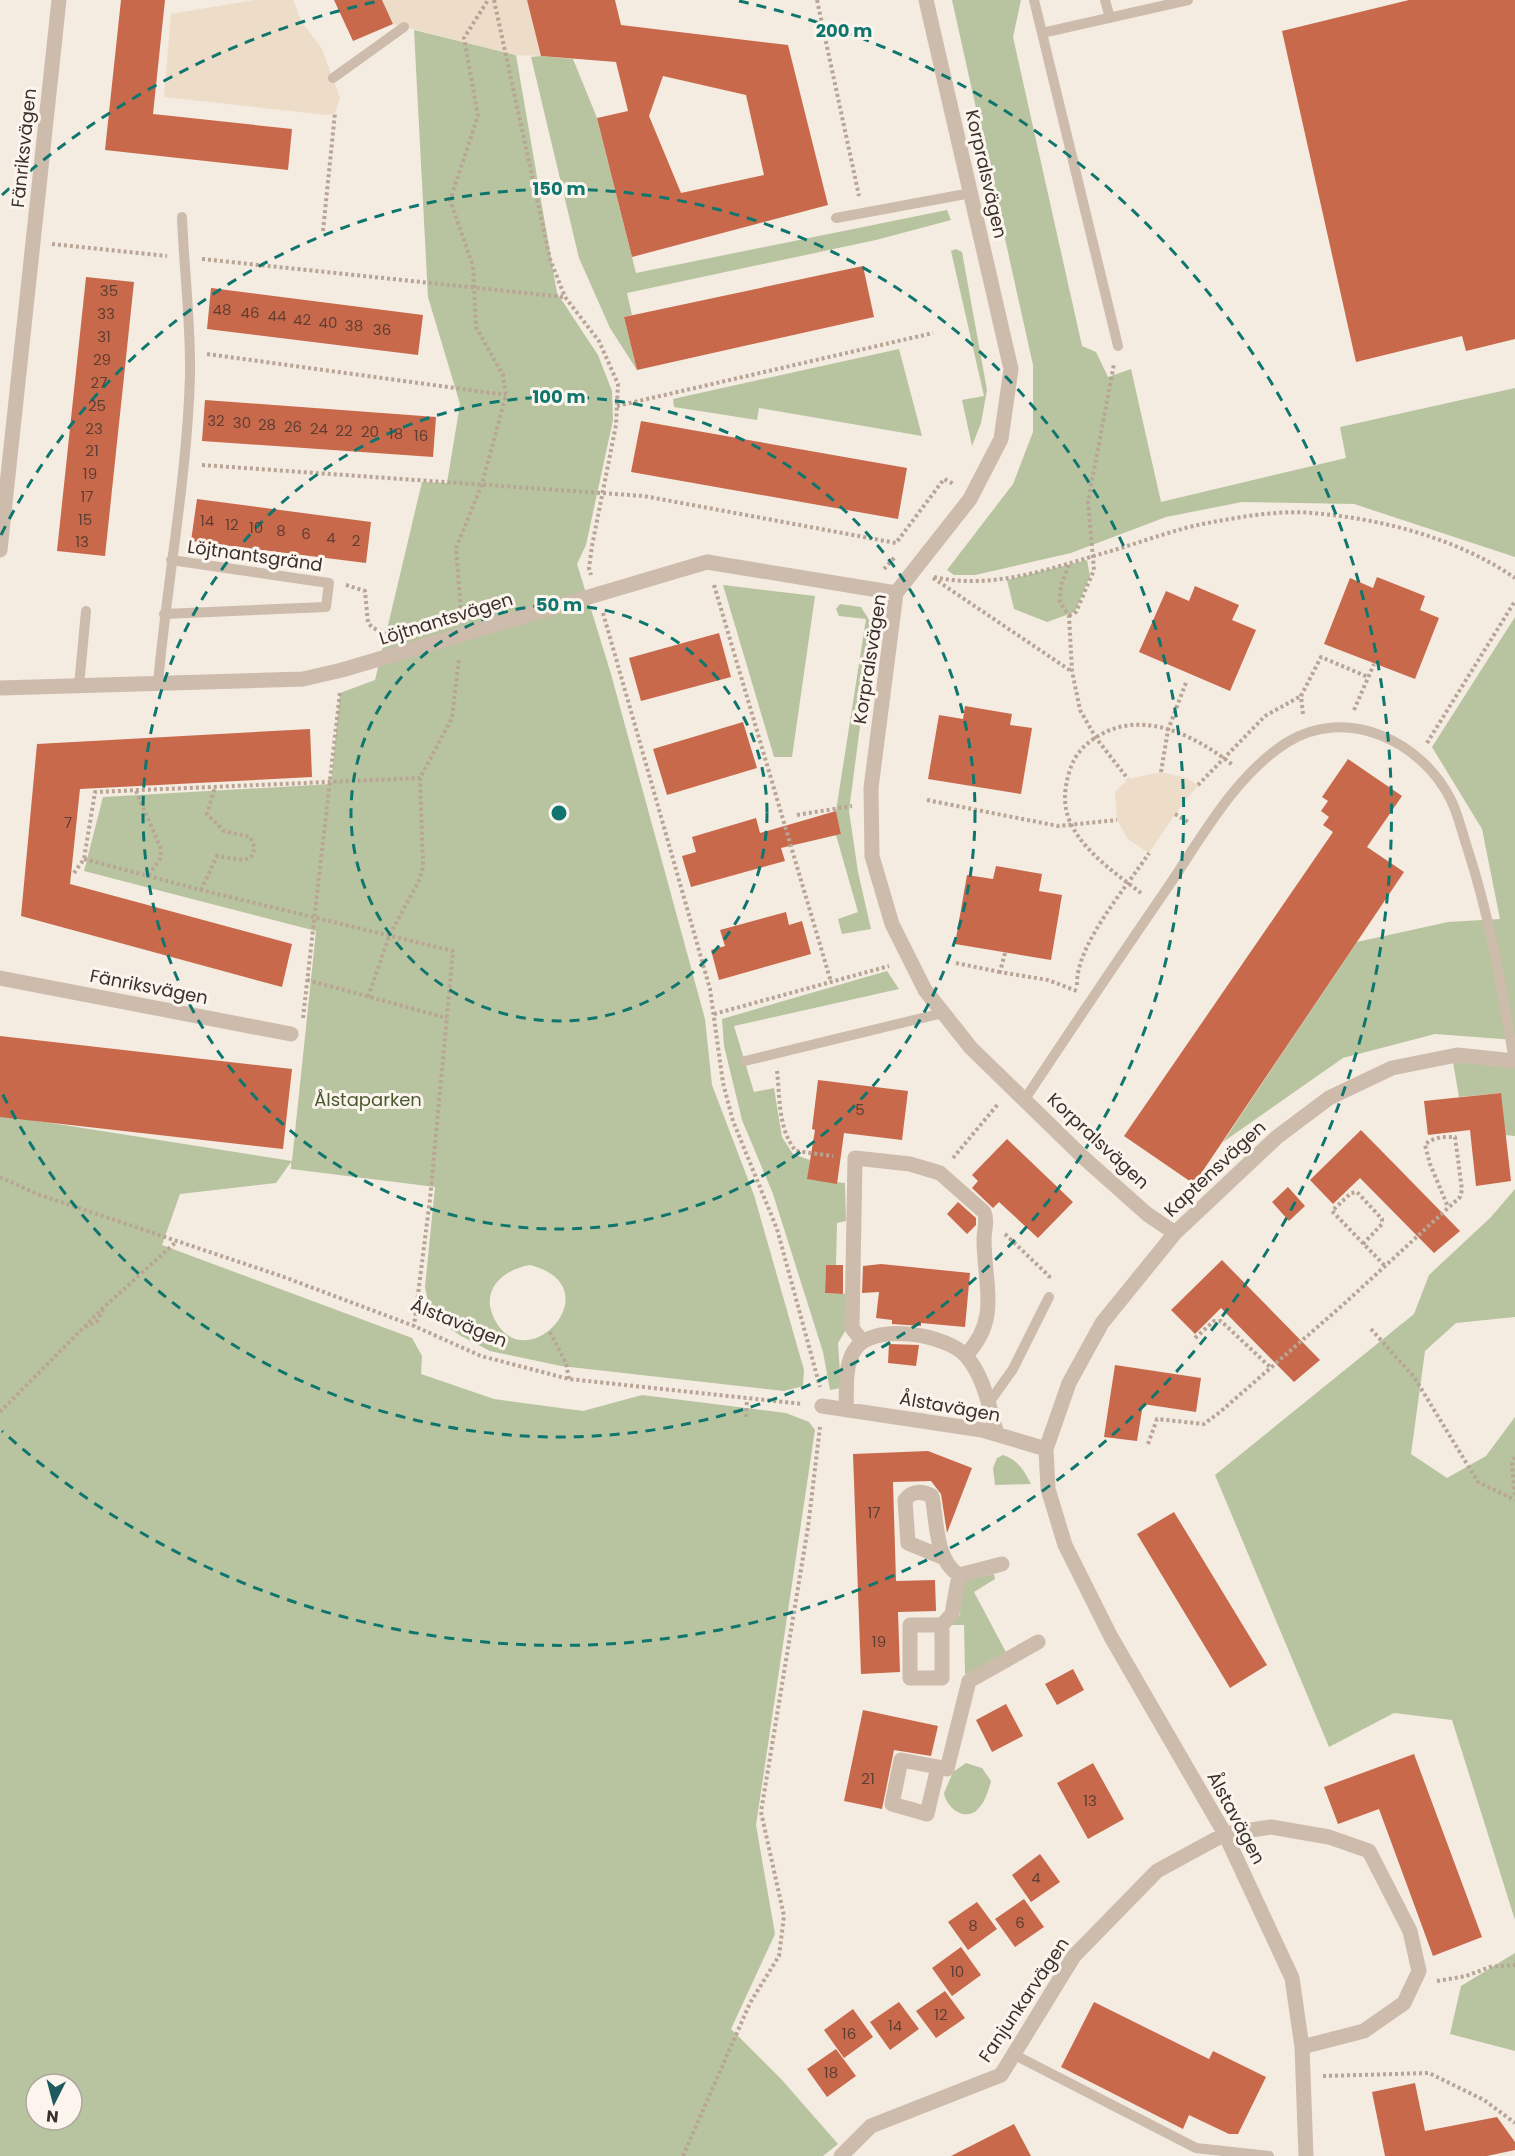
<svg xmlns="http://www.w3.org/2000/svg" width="1515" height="2156" font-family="Poppins,sans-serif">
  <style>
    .green { fill: #b8c4a0; fill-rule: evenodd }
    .plaza { fill: #ecdcc8 }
    .building { fill: #c8694b; fill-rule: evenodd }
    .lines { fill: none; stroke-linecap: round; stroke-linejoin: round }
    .path { stroke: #b9a596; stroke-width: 4; stroke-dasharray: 3 3; stroke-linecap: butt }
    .service { stroke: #cdbbac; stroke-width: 10 }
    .minor { stroke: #cdbbac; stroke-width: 15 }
    .ring { fill: none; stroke: #0f766e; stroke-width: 3; stroke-dasharray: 10 8 }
    .labels { text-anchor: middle; stroke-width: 6; stroke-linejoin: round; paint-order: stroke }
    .number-label { font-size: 15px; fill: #5e3e33 }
    .street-label { font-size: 18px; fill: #3b302b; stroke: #fbf5ee }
    .park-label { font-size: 18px; fill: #4a5a2e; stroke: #fbf5ee }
    .centre { fill: #0f766e; stroke: #fbf5ee; stroke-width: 3 }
    .ring-label { font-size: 18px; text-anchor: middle; font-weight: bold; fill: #0f766e; stroke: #fbf5ee; stroke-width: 6; stroke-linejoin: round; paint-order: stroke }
  </style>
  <rect width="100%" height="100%" fill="#f4ebe1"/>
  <path class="green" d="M952 0H1021L1013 37 1082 346 1096 352 1108 377 1131 369 1161 502 1346 458 1340 427 1515 388V557L1354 504 1242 502 1166 517 1071 553 975 575H954L947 570 1013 484 1033 432V365Z
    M414 30 516 55 557 293 598 355 612 391 613 420 586 545 577 564 611 674 705 1019 712 1085 754 1195 804 1370 803 1386 784 1391 561 1366 490 1351 461 1336 431 1316 425 1287 435 1187 291 1169V1162L276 1183 180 1194 162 1245 412 1338 422 1356 421 1374 494 1399 583 1411 642 1395 786 1413 809 1422 815 1430 756 1825 775 1934 731 2029 782 2080 838 2144 823 2156H0V1115L292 1161 316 931 84 871 103 797 331 784 340 693 375 680 422 482 447 483 460 404 428 297ZM530 1265C616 1287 523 1385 493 1316 481 1288 505 1269 530 1265ZM36 2084H72V2120H36Z
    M541 56 573 59 597 118 636 273 947 210 951 220 876 240 627 293 632 315 624 317 637 370 610 328 579 258 531 57Z
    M956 249 962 252 987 390 981 423 972 446 962 400 984 396 951 251Z
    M899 349 922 436 759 408 757 420 674 407 673 399Z
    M1087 560 1090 576 1075 612 1047 622 1014 609 1007 580Z
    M723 585 815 596 792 757H774Z
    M840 604 861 607 873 626 849 811 858 872 871 929 842 934 838 919 858 912 836 835 841 834 836 811 866 619 839 616 836 609Z
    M1515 617V1040L1435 1034 1343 1058 1223 1142 1357 942 1448 922 1500 919 1482 829 1432 747Z
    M887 971 899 989 734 1026 754 1092 774 1088 782 1137 793 1154 810 1160 808 1179 845 1183 846 1221 837 1223 836 1265 826 1266 825 1293 847 1294V1328L838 1343 841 1388 830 1390 823 1352 773 1194 742 1120 724 1046 722 1019Z
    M1453 1062 1515 1065V1136L1505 1135 1500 1093 1459 1097Z
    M1515 1189V1317L1456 1323 1425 1351 1411 1454 1447 1478 1486 1456 1515 1417V1920L1452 1720 1394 1713 1329 1747 1215 1475 1414 1314 1429 1275 1491 1217Z
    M1003 1455C1018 1460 1024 1470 1031 1484L995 1485 993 1468 997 1458Z
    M994 1574 995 1579 974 1592 1008 1656 975 1672 965 1674 964 1625H951L960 1615 961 1581Z
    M966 1763 982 1768 991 1781C988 1792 985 1803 976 1811 962 1821 946 1806 944 1793L953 1772Z
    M1515 1953V2051L1450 2034 1461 1986Z"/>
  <path class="plaza" d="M254 0H293L301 21 322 49 340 98 335 113 328 115 164 97 171 14Z
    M382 0H527L541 56 516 55 393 24Z
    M1161 772 1186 778 1198 785 1175 814 1149 853 1128 839 1117 820 1115 792 1128 779Z"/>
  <path class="building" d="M121 0H165L153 114 292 129 288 170 105 150Z
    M334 0H382L393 24 353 41Z
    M527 0H615L621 25 788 45 828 205 632 257 597 118 628 111 616 62 541 56ZM663 76 746 95 764 175 681 193 649 116Z
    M1409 0H1515V339L1466 351 1462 336 1356 362 1282 31Z
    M863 266 874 317 637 370 624 317Z
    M86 277 134 282 105 556 57 551Z
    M211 288 423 315 418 355 207 329Z
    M205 400 436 417 433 457 202 441Z
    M641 421 907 468 898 519 631 472Z
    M197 499 371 522 366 563 191 541Z
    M1377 577 1425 596 1420 610 1439 618 1415 679 1324 644 1350 578 1373 588Z
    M1195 586 1239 605 1232 620 1256 630 1230 691 1139 652 1166 591 1189 601Z
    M719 633 731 677 641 701 629 658Z
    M965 706 1012 714 1010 725 1032 728 1021 794 928 779 939 715 963 719Z
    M743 722 757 768 667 795 653 749Z
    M310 729 312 777 80 789 70 884 292 944 282 987 21 916 37 744Z
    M1348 759 1402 796 1367 847 1404 872 1194 1184 1124 1136 1333 832 1323 825 1329 817 1321 811 1328 801 1322 797Z
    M836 811 841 834 781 848 785 861 691 887 682 856 696 852 692 837 756 818 760 833Z
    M996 866 1042 874 1039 891 1062 895 1051 960 955 944 967 875 993 879Z
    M786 912 789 925 802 921 811 954 719 980 711 950 725 946 720 930Z
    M0 1036 292 1069 283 1149 0 1117Z
    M818 1080 908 1091 902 1140 844 1133 837 1184 807 1179 815 1130 812 1129Z
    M1501 1093 1511 1181 1476 1186 1470 1130 1428 1135 1424 1101Z
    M1361 1130 1460 1231 1434 1253 1360 1178 1333 1204 1310 1180Z
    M1007 1139 1073 1202 1038 1238 999 1202 993 1208 972 1188 978 1181 972 1175Z
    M1288 1187 1305 1206 1289 1221 1272 1202Z
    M958 1202 976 1218V1225L967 1234 947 1214Z
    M1222 1260 1320 1360 1294 1382 1221 1308 1195 1334 1171 1310Z
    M881 1264 970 1273 965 1327 921 1323V1326L892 1324V1320L876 1318 879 1292 862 1293 863 1266Z
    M826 1265H843V1294L825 1293Z
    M889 1344 919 1345 916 1366 888 1363Z
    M1115 1365 1201 1378 1196 1412 1143 1404 1137 1441 1104 1437Z
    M928 1451 972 1468 947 1533 941 1494 931 1481 893 1482 896 1581 935 1580 936 1611 898 1612 900 1672 861 1674 853 1454Z
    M1174 1512 1267 1665 1230 1688 1137 1534Z
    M1073 1669 1084 1690 1057 1705 1045 1684Z
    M1006 1704 1023 1736 992 1752 976 1720Z
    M863 1710 938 1726 931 1756 894 1750 882 1809 844 1801Z
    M1414 1754 1482 1937 1433 1956 1379 1809 1338 1824 1324 1787Z
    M1093 1763 1124 1819 1088 1839 1057 1783Z
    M1040 1854 1060 1882 1031 1902 1012 1875Z
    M1024 1899 1044 1927 1015 1947 995 1919Z
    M977 1902 997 1929 968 1950 948 1922Z
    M961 1947 981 1975 952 1996 932 1968Z
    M945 1991 965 2018 936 2038 916 2011Z
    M899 2002 919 2029 890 2050 870 2022Z
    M1094 2002 1209 2059 1213 2051 1266 2077 1238 2134H1229L1189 2115 1183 2129 1061 2067Z
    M853 2009 873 2037 844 2058 824 2030Z
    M836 2049 856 2076 827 2097 807 2069Z
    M1415 2083 1425 2131 1497 2117 1515 2142V2150L1487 2156H1385L1372 2092Z
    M1014 2124 1031 2156H951Z"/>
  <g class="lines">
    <path class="path" d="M494 0 550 259 565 297 599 341 618 384 616 425 592 546 589 568 591 575
      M817 0 859 196
      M323 231 335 113
      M52 244 167 256
      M202 259 564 297
      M207 354 506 395
      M617 406 933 333
      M202 465 644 496 896 543 944 479 954 484
      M1069 565 1061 585 1060 602 1069 616 1072 671 1080 710 1096 738 1128 779
      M884 569 895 557
      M934 577C992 590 1049 569 1104 553 1140 543 1177 528 1213 522 1245 516 1281 510 1313 513 1382 519 1457 538 1515 578
      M933 578 1071 671
      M346 585 365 591 368 623 373 628 389 634
      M714 585 831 982
      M603 613 710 989 723 1083 733 1121 777 1229 820 1387
      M461 614 456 548 482 484 506 395 503 375 476 327 473 266 450 200 478 116 464 38 488 0
      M1069 616 1076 612 1094 570 1088 502 1114 364
      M1354 710 1374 664
      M1303 714 1301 696 1321 657 1368 677
      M1427 743 1515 601
      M1161 772 1168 730 1187 680
      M1198 785 1265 716 1301 696
      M136 791 161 849 160 859 148 876
      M927 800 1058 826 1117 820
      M1175 814 1190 823
      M797 815 852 806
      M84 859 201 890 453 951 430 1199 414 1326
      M74 873 84 859 95 792 420 778
      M201 890 217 856 244 860 251 857 255 848 250 837 224 831 207 814 215 787
      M1141 893C1115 873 1084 852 1070 822 1063 805 1064 790 1069 773 1074 755 1084 744 1100 735 1144 709 1198 737 1234 766
      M1005 953 1000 972 1048 980 1077 991
      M956 963 1000 972
      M307 980 447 1018
      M1077 985C1076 944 1127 887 1149 853
      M368 997 390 934 420 879 423 866 420 778 452 718 459 658
      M714 1014 889 966
      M303 1018 340 692
      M777 1071C780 1097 778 1130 796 1151L833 1156
      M953 1158 998 1104
      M0 1177 37 1194 284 1277 414 1326 481 1356 569 1379 803 1404
      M1005 1234 1049 1276 1050 1279
      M1363 1244 1382 1224V1219L1357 1192 1351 1193 1332 1211 1384 1265
      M85 1327 97 1321 103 1310
      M1371 1329 1414 1377 1478 1482 1515 1500
      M550 1332 566 1363 569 1379
      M1195 1338 1214 1321H1221L1271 1368
      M0 1412 104 1307 176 1242
      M746 1417 747 1399
      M1148 1444 1157 1419 1204 1424 1220 1412 1345 1303 1460 1197 1462 1190 1455 1137H1441L1429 1141 1425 1145 1430 1164 1448 1207
      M1515 1457 1512 1465 1515 1497
      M1437 1981 1466 1976 1490 1967 1515 1965
      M1323 2076 1429 2073 1484 2100 1515 2123
      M683 2156 750 2003 779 1956 784 1916 761 1812 808 1527 820 1427"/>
    <path class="service" d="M1034 0 1118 346
      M1105 0 1110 18
      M1042 33 1188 0
      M333 78 404 27
      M836 218 971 193
      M164 614 326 607 329 583 171 560
      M158 683C167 581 187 479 190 376 191 323 184 270 182 217
      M79 686 86 611
      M745 1061 943 1013
      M1025 1099C1072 1028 1120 957 1168 887 1202 837 1235 776 1286 743 1346 705 1422 741 1451 800 1458 814 1462 832 1467 847 1490 917 1502 989 1514 1061
      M988 1404 1013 1369 1049 1297
      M1013 2054 1196 2148 1269 2156"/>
    <path class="minor" d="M926 0 1011 369 1001 439 970 499 896 593 871 788 872 856 892 924 925 990 971 1048 1084 1158 1147 1214 1175 1233
      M0 550 59 0
      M0 688 303 679 342 670 707 562 896 593
      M0 978 291 1034
      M862 1341 852 1328 855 1158 910 1164 940 1173 984 1212C988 1221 984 1230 984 1239 984 1285 1001 1318 966 1355
      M822 1406 982 1430 1046 1449
      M846 1410C847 1391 844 1367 854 1351 871 1321 948 1334 967 1357 985 1379 989 1407 997 1434
      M942 1557 908 1543 905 1500C912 1490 922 1491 932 1496 937 1521 935 1560 959 1575
      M942 1625H910V1678H942V1625L952 1614 959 1575 1002 1564
      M938 1767 901 1760 892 1804 927 1814 938 1767 947 1769 969 1681 1038 1642
      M841 2156 871 2126 1001 2075 1074 1956 1157 1871 1225 1834 1271 1827 1329 1837 1369 1851 1410 1931 1419 1971 1404 2003 1364 2031 1302 2047
      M1306 2156 1302 2047 1292 1978 1225 1834 1111 1637 1065 1545 1048 1489 1046 1449 1069 1383 1102 1323 1175 1233 1277 1137 1329 1098 1392 1068 1457 1055 1515 1061"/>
  </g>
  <g class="ring">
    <circle cx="559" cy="813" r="208"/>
    <circle cx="559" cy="813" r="416"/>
    <path d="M1 535A624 624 0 1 1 1 1091"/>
    <path d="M2 195A832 832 0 0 1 379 1M739 1A832 832 0 1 1 2 1431"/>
  </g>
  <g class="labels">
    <g class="number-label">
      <text x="109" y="296">35</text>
      <text x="222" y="315">48</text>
      <text x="250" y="318">46</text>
      <text x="106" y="319">33</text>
      <text x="277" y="321">44</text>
      <text x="302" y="325">42</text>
      <text x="328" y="328">40</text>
      <text x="354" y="331">38</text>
      <text x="382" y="335">36</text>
      <text x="104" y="342">31</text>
      <text x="102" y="365">29</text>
      <text x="99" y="388">27</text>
      <text x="97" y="411">25</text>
      <text x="216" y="426">32</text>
      <text x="242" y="428">30</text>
      <text x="267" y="430">28</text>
      <text x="293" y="432">26</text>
      <text x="94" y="434">23</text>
      <text x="319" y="434">24</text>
      <text x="344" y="436">22</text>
      <text x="370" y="437">20</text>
      <text x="396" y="439">18</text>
      <text x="421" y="441">16</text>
      <text x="92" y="456">21</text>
      <text x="90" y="479">19</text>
      <text x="87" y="502">17</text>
      <text x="85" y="525">15</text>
      <text x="207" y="526">14</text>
      <text x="232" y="530">12</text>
      <text x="256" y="533">10</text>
      <text x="281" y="536">8</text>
      <text x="306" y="539">6</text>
      <text x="331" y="543">4</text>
      <text x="356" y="546">2</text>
      <text x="82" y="547">13</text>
      <text x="68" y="828">7</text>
      <text x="860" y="1115">5</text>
      <text x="874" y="1518">17</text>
      <text x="879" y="1647">19</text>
      <text x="868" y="1784">21</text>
      <text x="1090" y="1806">13</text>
      <text x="1036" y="1883">4</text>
      <text x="1020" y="1928">6</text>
      <text x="973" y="1931">8</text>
      <text x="957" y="1977">10</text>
      <text x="941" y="2020">12</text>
      <text x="895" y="2031">14</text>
      <text x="849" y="2039">16</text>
      <text x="831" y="2078">18</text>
    </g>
    <g class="street-label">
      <text transform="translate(24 148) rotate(-84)" y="6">Fänriksvägen</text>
      <text transform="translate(986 174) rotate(77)" y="6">Korpralsvägen</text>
      <text transform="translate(255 556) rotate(8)" y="6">Löjtnantsgränd</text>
      <text transform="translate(446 619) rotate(-17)" y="6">Löjtnantsvägen</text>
      <text transform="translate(870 659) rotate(-81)" y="6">Korpralsvägen</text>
      <text transform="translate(149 987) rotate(11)" y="6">Fänriksvägen</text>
      <text transform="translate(1098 1141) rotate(43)" y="6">Korpralsvägen</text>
      <text transform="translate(1215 1169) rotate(-43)" y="6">Kaptensvägen</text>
      <text transform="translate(459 1323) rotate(22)" y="6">Ålstavägen</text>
      <text transform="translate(950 1407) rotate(10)" y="6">Ålstavägen</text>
      <text transform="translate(1236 1818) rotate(62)" y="6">Ålstavägen</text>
      <text transform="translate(1024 2000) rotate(-56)" y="6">Fanjunkarvägen</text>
    </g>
    <g class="park-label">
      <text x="368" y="1106">Ålstaparken</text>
    </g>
  </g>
  <circle cx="559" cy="813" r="9" class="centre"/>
  <g class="ring-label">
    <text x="844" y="37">200 m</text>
    <text x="559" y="195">150 m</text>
    <text x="559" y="403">100 m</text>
    <text x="559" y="611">50 m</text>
  </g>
  <g transform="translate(54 2102) rotate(186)"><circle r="28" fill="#fbf5ee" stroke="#aea6a0" stroke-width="1.5"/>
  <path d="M0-4.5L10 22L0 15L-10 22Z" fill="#1f5a5e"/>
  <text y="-9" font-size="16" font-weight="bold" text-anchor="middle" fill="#3b302b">N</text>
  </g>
</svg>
